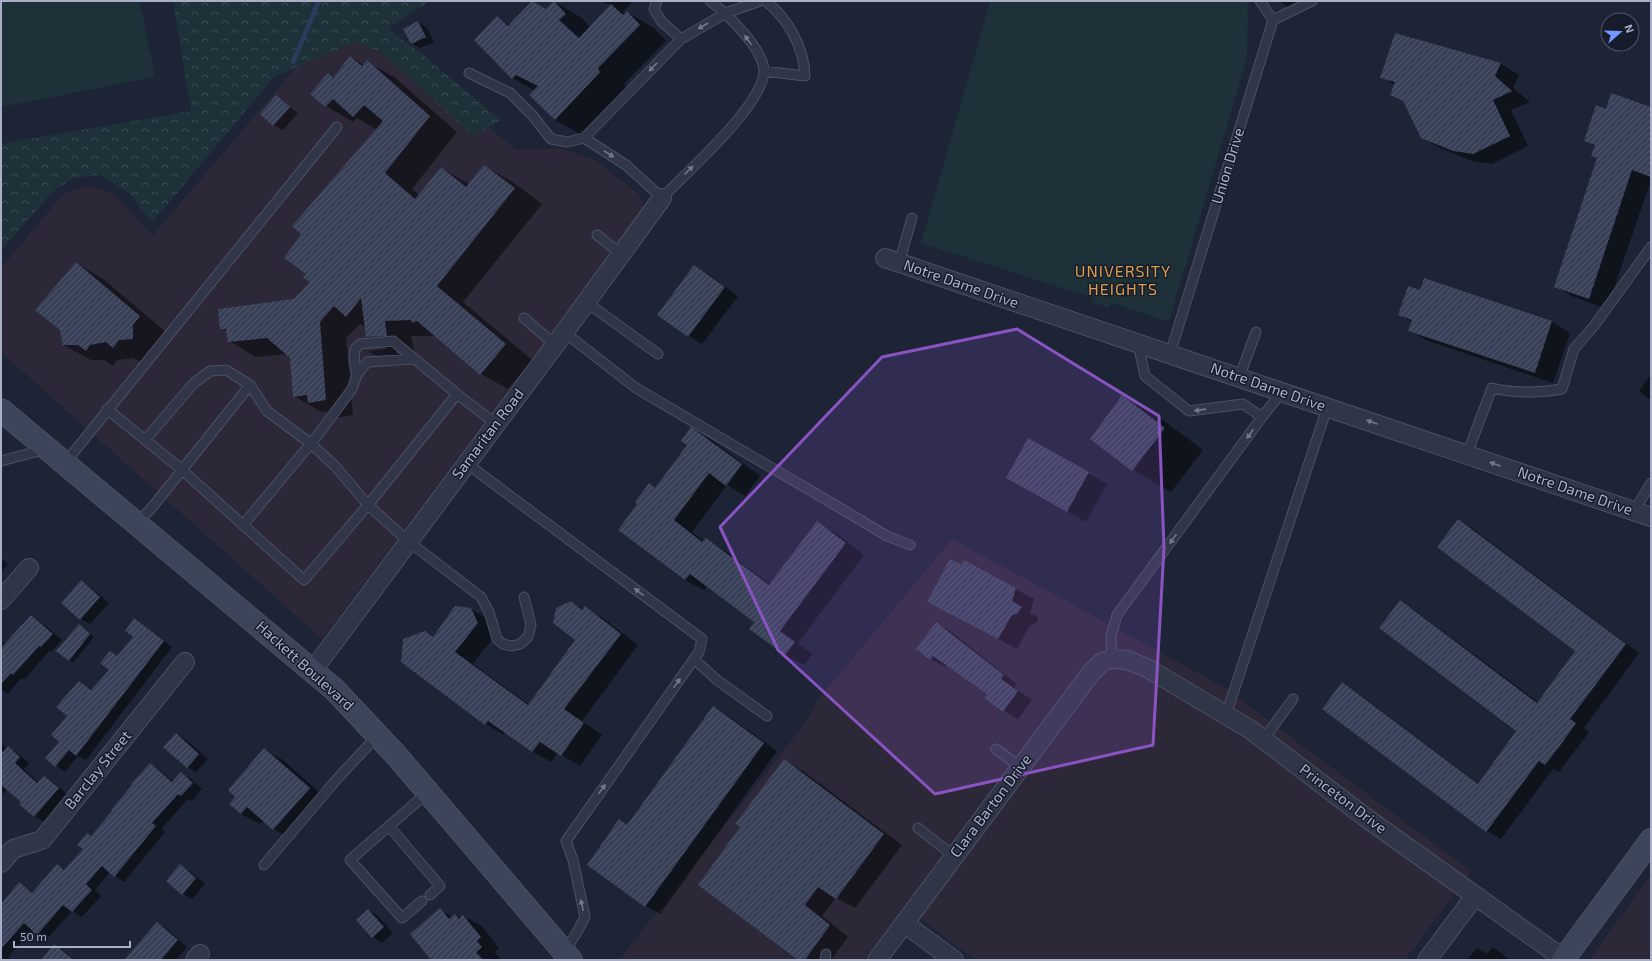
<svg xmlns="http://www.w3.org/2000/svg" width="1652" height="961" font-family="'Exo 2',sans-serif">
  <style>
    .medical { fill: #2c2838 }
    .grass { fill: #1e3138 }
    .forest { fill: url(#forest-crowns) }
    .shadow { fill: #0007 }
    .lines { fill: none; stroke-linecap: round; stroke-linejoin: round }
    .stream { stroke: #2c3a5e; stroke-width: 4.5 }
    .building { fill: url(#building-hatch) }
    .lane-casing { stroke: #4b5162; stroke-width: 11 }
    .street-casing { stroke: #4b5162; stroke-width: 20 }
    .secondary-casing { stroke: #4b5162; stroke-width: 24 }
    .lane { stroke: #303647; stroke-width: 9 }
    .street { stroke: #303647; stroke-width: 18 }
    .secondary { stroke: #3d455a; stroke-width: 22 }
    .oneway { fill: #73798c }
    .marked { fill: #8954c1; fill-opacity: 0.2; stroke: #8954c1; stroke-width: 3; stroke-linejoin: round }
    .labels { text-anchor: middle; stroke-width: 3; stroke-linejoin: round; paint-order: stroke }
    .street-label { font-size: 15px; fill: #a9b0c5; stroke: #161c2b }
    .neighbourhood-label { font-size: 16px; letter-spacing: 1px; fill: #de9d4b; stroke: #161c2b }
  </style>
  <defs>
    <pattern id="forest-crowns" width="20" height="18" patternUnits="userSpaceOnUse"><rect width="20" height="18" fill="#1e3138"/><path d="M2 6a3 3 0 1 1 6 0M12 15a3 3 0 1 1 6 0" fill="none" stroke="#3c4c53"/></pattern>
    <pattern id="building-hatch" width="6" height="6" patternUnits="userSpaceOnUse"><rect width="6" height="6" fill="#384158"/><path d="M-1 1l2-2M0 6l6-6M5 7l2-2" fill="none" stroke="#525a6e"/></pattern>
  </defs>
  <rect width="100%" height="100%" fill="#1c2436"/>
  <path class="medical" d="M347 8 516 150 563 149 595 160 640 195 644 210 322 639 1 352V268L64 193 87 186 113 193 153 235Z
    M952 539 1222 686 1471 871 1405 960H976L906 908 863 960H619L805 723 818 700Z
    M1651 875V960H1589Z"/>
  <path class="grass" d="M1 1H140L155 77 1 107Z
    M990 1H1248L1247 58 1169 322 1111 303 1109 308 1092 302 1093 298 921 243Z"/>
  <path class="forest" d="M173 1H430L388 29 418 51 501 120 473 136 380 51 354 42 274 77 152 223 130 194 100 175 74 178 51 193 1 251V144L191 111Z"/>
  <path class="shadow" d="M603 1H633L623 12 626 14 627 12 654 28 666 41 624 84 627 88 582 135 555 120 535 91 513 78 476 40 497 18 510 25 547 10 555 2 582 18 590 27 611 6Z
    M1278 1H1321L1295 11Z
    M418 22 427 28 434 42 420 48 411 43Z
    M1396 34 1501 64 1519 75 1513 88 1530 102 1511 110 1528 146 1492 164 1472 161 1440 148 1421 137 1405 102 1391 95 1395 85 1382 77Z
    M351 57 364 65 367 62 394 77 457 132 412 189 419 195 441 168 469 184 484 166 511 181 542 204 463 302 532 360 508 389 481 374 435 336H411L414 351 395 352 415 364 395 366 368 351 387 349 367 337 366 328 360 324 346 338 353 415 336 418 325 411 321 412 294 396 291 357 287 354 256 357 229 341 228 332 221 328 295 300 311 282 376 129 357 118 353 122 326 106 311 94 328 75 334 78Z
    M276 97 298 113 283 130 274 125 261 114Z
    M1651 108V180L1607 309 1574 297 1556 287 1598 159 1592 156 1595 146 1585 141 1607 110Z
    M76 263 103 279 166 332 160 340V354L147 355 141 362 133 358 117 360 113 366 104 360H91L64 345 61 330Z
    M695 266 708 274 738 296 702 344 689 336Z
    M1425 279 1552 322 1570 333 1553 383 1428 341 1410 330 1412 322 1399 315 1421 292Z
    M1651 374V400L1639 391Z
    M1122 396 1160 418 1203 450 1171 492 1133 470 1091 439Z
    M692 429 710 439 760 476 745 496 727 485 692 532 704 541 706 539 724 550 771 585 817 523 836 533 864 555 798 643 812 654 804 665 785 655 751 628 755 622 707 586 704 590 685 580 619 530 656 489 689 445Z
    M1028 439 1107 484 1086 522 1007 477Z
    M1458 520 1472 528 1639 653 1584 728 1589 732 1559 772 1553 769 1501 839 1487 831 1342 684 1356 692 1479 784 1517 731 1400 602 1414 610 1538 702 1576 651Z
    M1 558 8 564 1 573Z
    M964 561 1034 599 1030 613 1039 618 1035 624 1030 625 1017 649 928 602Z
    M81 581 90 587 109 603 90 624 81 619 62 603Z
    M571 602 583 609 585 607 603 618 638 645 582 721 602 735 580 766 558 753 551 762 533 752 505 732 504 735 486 724 425 632 434 637 471 609 490 620 496 634 473 664 530 705 577 639Z
    M31 616 41 622 62 640 51 652 49 651 24 680 21 678 8 694 3 691 1 693V644L3 642 6 644Z
    M135 619 172 647 86 760 78 756 65 772 46 758 60 741 80 682 93 690 110 670 118 657 134 637Z
    M936 623 950 631 1017 684 1014 688 1032 700 1018 719 1004 711 988 694 947 665 945 667 931 659 917 649Z
    M79 626 94 637 73 663 69 660Z
    M713 707 727 715 777 751 660 914 646 906 588 864 620 820 628 825Z
    M176 734 185 739 208 759 196 772 187 767Z
    M1 743 7 749 8 748 18 753 29 763 24 769 39 783 44 777 54 783 68 795 44 822 34 816 22 802 7 789 3 794 1 792Z
    M265 750 283 760 327 799 292 840 274 829 263 820 260 824 241 814Z
    M785 761 803 771 902 845 855 908 836 898 822 916 848 937 831 960H799L741 826Z
    M150 764 159 770 174 782 181 774 191 779 202 789 192 801 188 799 161 829 165 832 124 882 110 872 95 890 101 896 82 917 72 911 47 939 33 929 8 957 12 960H1V906L19 883 33 893 57 865 66 870 84 849 92 837Z
    M180 866 190 871 205 884 192 899 183 894Z
    M368 910 377 915 393 933 382 943 373 937Z
    M440 910 453 917 455 915 460 918 463 916 482 926 499 948 494 952 500 958 497 960H433Z
    M157 923 167 929 187 947 176 960H126Z
    M54 945 63 950 75 960H49Z
    M1493 947 1510 960H1467L1477 948 1487 954Z"/>
  <g class="lines">
    <path class="stream" d="M293 62 319 1"/>
  </g>
  <path class="building" d="M532 1 546 9 554 1 566 14 559 20 579 38 611 4 623 15 627 11 640 25 598 68 600 72 555 120 529 95 538 86 516 75 512 79 474 40 497 16 508 26Z
    M418 21 426 37 411 44 403 29Z
    M1395 33 1501 63 1495 76 1512 91 1493 100 1510 136 1473 154 1453 151 1421 138 1403 101 1390 95 1395 82 1380 78Z
    M350 56 362 66 367 60 430 116 385 173 415 199 441 167 466 187 484 165 515 188 437 286 506 344 480 375 417 321 412 323 411 320 385 321 387 336 366 337 361 298 346 317 334 306 320 322 326 400 308 403 307 395 293 397 290 358 267 338 228 342 226 329H220L218 309 294 299 310 282 303 278 306 274 284 258 301 234 292 226 383 121 364 105 353 117 333 99 325 107 310 94 328 73 333 78Z
    M1611 93 1651 107V177L1632 170 1589 299 1554 287 1597 158 1591 156 1595 145 1584 141 1596 105 1606 109Z
    M276 95 290 107 273 126 260 114Z
    M76 262 140 316 133 325V339L119 340 113 348 106 342 90 345 86 351 78 345H63L60 330 35 310Z
    M694 265 725 287 688 337 657 315Z
    M1424 278 1552 321 1535 373 1408 331 1412 320 1398 315 1408 286 1420 290Z
    M1122 395 1165 428 1132 471 1090 439Z
    M691 427 742 464 726 486 709 473 674 520 702 542 706 538 769 585 817 521 846 543 780 631 795 642 785 655 749 629 754 622 690 574 685 580 618 530 637 504 635 502 649 483 655 488 687 445 681 441Z
    M1028 438 1089 472 1067 512 1006 478Z
    M1458 519 1626 644 1570 719 1576 723 1562 743 1545 765 1539 761 1486 832 1322 709 1342 682 1478 784 1516 731 1379 628 1400 600 1537 703 1575 651 1437 547Z
    M950 559 961 564 964 560 1016 588 1012 601 1022 607 1017 614 1012 615 998 639 927 602Z
    M81 580 100 597 80 620 61 603Z
    M571 601 582 610 585 606 621 634 564 709 584 723 561 756 540 742 532 752 488 721 485 725 401 662 403 639 425 631 433 637 455 606 471 608 478 623 455 652 528 705 575 640 553 623 556 608Z
    M31 615 53 634 41 647 39 646 13 675 11 673 1 684V648Z
    M134 618 164 641 76 756 69 750 55 767 45 758 59 742 51 735 67 716 56 707 79 681 91 690 109 670 100 663 110 651 117 656 133 637 125 631Z
    M936 622 1004 675 1001 679 1018 691 1003 712 984 698 987 694 933 656 930 660 916 649Z
    M79 624 90 634 69 661 56 651Z
    M713 706 764 743 645 907 587 865 619 819 627 825Z
    M176 733 199 754 187 768 163 747Z
    M8 746 20 757 15 763 37 783 44 776 59 788 34 817 19 804 21 802 1 785V751L3 752Z
    M264 748 310 788 273 830 247 807 241 814 229 804 235 797 228 790Z
    M784 759 884 834 836 899 818 887 805 905 830 925 805 960H798L698 885 740 827 735 824Z
    M150 763 172 782 181 772 193 783 181 796 178 794 152 823 156 826 114 877 102 866 86 884 92 890 72 912 63 905 37 935 24 923 1 949V904L19 882 32 893 57 864 64 870 83 849 77 845 87 833 91 836 112 811 111 810 132 785 131 784Z
    M180 864 196 878 182 895 166 881Z
    M440 908 449 919 455 914 459 919 463 915 481 937 477 941 482 947 476 952 483 960H431L410 934Z
    M368 909 384 927 372 938 356 920Z
    M157 922 178 940 161 960H124Z
    M54 944 74 960H41Z"/>
  <g class="lines">
    <g class="lane-casing">
      <path id="lane" d="M657 1 654 9 661 21 681 39
        M710 1C727 14 765 50 764 72 762 106 687 172 662 198L626 165 584 138 681 39 726 13 760 1
        M1260 1 1273 20
        M764 71 805 76C804 47 788 19 766 1
        M469 73 510 93 533 116 551 139 567 142 584 138
        M597 235 621 254
        M899 263 912 218
        M586 302 658 354
        M524 318 555 345
        M564 332 636 388 835 505 887 536 910 545
        M1138 343 1145 376 1189 411 1243 404 1262 417
        M1170 354 1273 20 1312 1
        M357 375 367 362 415 359
        M1239 378 1256 332
        M107 409 181 469 304 580 368 505 457 394 496 424
        M145 440 194 383 210 371 226 370 250 385 267 411 310 443 335 466 368 505 408 541 481 597 489 612 497 639 503 644 512 646 520 644 528 637 531 625 524 597
        M1467 454 1492 388C1516 394 1538 393 1562 389L1574 349 1594 326 1651 247
        M1 461 46 449
        M65 463 337 127
        M466 463 702 639 699 652 566 841 573 860 585 917 576 934 564 952
        M1634 511 1651 483
        M138 523 154 505 250 385
        M243 525 317 436 352 389 357 375 354 360 355 349 360 344 393 341 457 394
        M694 659 717 680 767 716
        M1112 659 1111 636 1117 615 1262 417 1282 392
        M1226 715 1327 408
        M1263 740 1293 699
        M996 749 1020 767
        M389 826 440 886 430 895
        M918 828 954 856
        M264 865 337 779 378 735
        M422 901 402 918 350 860 428 792
        M825 960 826 954"/>
    </g>
    <g class="street-casing">
      <path id="street" d="M885 258 1651 517
        M1 600 29 568
        M313 670 558 341 662 198
        M1 863 13 849 42 840 185 662
        M905 924 954 960
        M195 960 200 954
        M877 960 1091 673 1102 662 1112 659 1127 660 1147 668 1251 730 1365 817 1564 959
        M1427 960 1475 896"/>
    </g>
    <g class="secondary-casing">
      <path id="secondary" d="M1 410 334 689 396 755 571 960
        M1563 960 1651 840"/>
    </g>
    <use href="#lane" class="lane"/>
    <use href="#street" class="street"/>
    <use href="#secondary" class="secondary"/>
  </g>
  <defs><path id="oneway-solid" d="M-6-.8H1V-3.2L6.5 0L1 3.2V.8H-6Z"/></defs>
  <g class="oneway">
    <use href="#oneway-solid" transform="translate(703 26) rotate(150)"/>
    <use href="#oneway-solid" transform="translate(748 40) rotate(-126)"/>
    <use href="#oneway-solid" transform="translate(653 67) rotate(134)"/>
    <use href="#oneway-solid" transform="translate(609 154) rotate(32)"/>
    <use href="#oneway-solid" transform="translate(689 170) rotate(-45)"/>
    <use href="#oneway-solid" transform="translate(1200 410) rotate(172)"/>
    <use href="#oneway-solid" transform="translate(1372 422) rotate(-161)"/>
    <use href="#oneway-solid" transform="translate(1250 434) rotate(126)"/>
    <use href="#oneway-solid" transform="translate(1495 464) rotate(-161)"/>
    <use href="#oneway-solid" transform="translate(1173 539) rotate(126)"/>
    <use href="#oneway-solid" transform="translate(639 592) rotate(-143)"/>
    <use href="#oneway-solid" transform="translate(677 683) rotate(-55)"/>
    <use href="#oneway-solid" transform="translate(602 789) rotate(-55)"/>
    <use href="#oneway-solid" transform="translate(582 905) rotate(-102)"/>
  </g>
  <path class="marked" d="M1017 329 1159 416 1164 548 1153 745 935 794 778 650 720 527 882 357Z"/>
  <g class="labels">
    <g class="street-label">
      <text transform="translate(1228 166) rotate(-73)" y="5">Union Drive</text>
      <text transform="translate(961 284) rotate(19)" y="5">Notre Dame Drive</text>
      <text transform="translate(1268 387) rotate(19)" y="5">Notre Dame Drive</text>
      <text transform="translate(488 434) rotate(-53)" y="5">Samaritan Road</text>
      <text transform="translate(1575 491) rotate(19)" y="5">Notre Dame Drive</text>
      <text transform="translate(305 666) rotate(42)" y="5">Hackett Boulevard</text>
      <text transform="translate(98 770) rotate(-51)" y="5">Barclay Street</text>
      <text transform="translate(1343 799) rotate(37)" y="5">Princeton Drive</text>
      <text transform="translate(991 806) rotate(-53)" y="5">Clara Barton Drive</text>
    </g>
    <g class="neighbourhood-label">
      <text x="1123" y="277">UNIVERSITY<tspan x="1123" dy="18">HEIGHTS</tspan></text>
    </g>
  </g>
  <rect width="1652" height="961" fill="none" stroke="#a9b0c5" stroke-width="4"/>
  <g transform="translate(1620 32) rotate(70)"><circle r="19" fill="#161c2b" stroke="#515769"/>
  <path d="M0-3L7 15L0 10L-7 15Z" fill="#7498ff"/>
  <text y="-6" font-size="11" font-weight="bold" text-anchor="middle" fill="#a9b0c5">N</text>
  </g>
  <path d="M14 941v6h116v-6" fill="none" stroke="#a9b0c5" stroke-width="2"/>
  <text x="20" y="941" font-size="12" fill="#a9b0c5" stroke="#161c2b" stroke-width="3" paint-order="stroke">50 m</text>
</svg>
